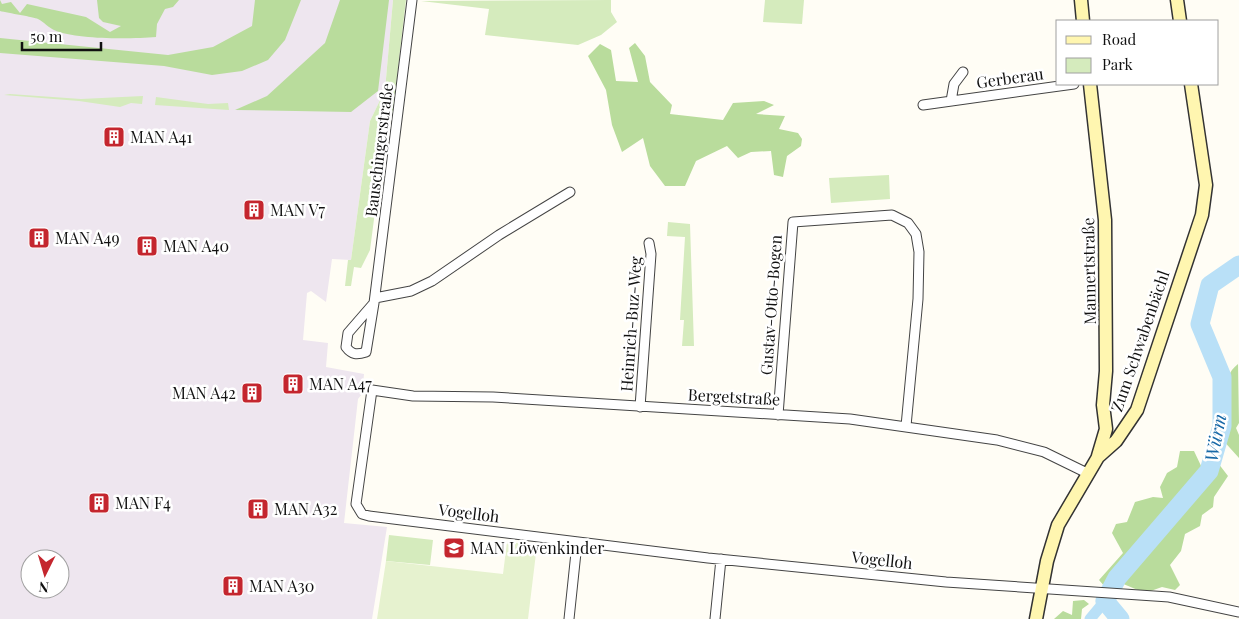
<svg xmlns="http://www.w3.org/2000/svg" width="1239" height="619" font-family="'Playfair Display',serif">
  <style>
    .industrial { fill: #eee6ef; fill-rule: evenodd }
    .green { fill: #d5ebbd }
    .forest { fill: #b9dc9c }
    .pitch { fill: #e6f2cf }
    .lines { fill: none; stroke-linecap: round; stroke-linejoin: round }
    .canal { stroke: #b9e0f7; stroke-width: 11 }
    .river { stroke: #b9e0f7; stroke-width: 19 }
    .street-casing { stroke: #444; stroke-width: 11 }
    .secondary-casing { stroke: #333; stroke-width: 15 }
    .street { stroke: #fff; stroke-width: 9 }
    .secondary { stroke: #fff6b0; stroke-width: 12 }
    .labels { text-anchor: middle; stroke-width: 5; stroke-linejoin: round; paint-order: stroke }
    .street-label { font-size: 16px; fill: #111; stroke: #fff }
    .poi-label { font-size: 16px; fill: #111; stroke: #fff; text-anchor: start }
    .water-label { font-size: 18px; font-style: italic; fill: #1768a6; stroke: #fff }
  </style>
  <rect width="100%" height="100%" fill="#fffdf5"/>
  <path class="industrial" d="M0 0H393L385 90 370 121 351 260 332 259 326 302 311 291 307 293 303 340 328 343 326 367 364 374 362 394 358 399 344 523 387 527 372 619H0ZM30 559H60V589H30Z"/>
  <path class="green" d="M393 0H406L393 111 386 127 370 250 361 268 354 267 351 286H345L348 260H351L370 121 385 90Z
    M611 0V12L617 22 601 35 578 45 485 35 489 9 421 1Z
    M765 0H804L802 24 763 22Z
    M10 94 81 99 143 96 142 104 131 103 120 107 79 101 4 95Z
    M156 97 208 104 228 103 229 110 155 105Z
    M889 175 890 199 831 203 829 178Z
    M668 222 690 224 694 346H682L684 320H680L685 237 667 236Z
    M389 535 433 540 430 565 386 561Z"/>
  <path class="forest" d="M0 0 2 4 11 2 20 13 27 4 86 17 110 32 121 26 103 22 99 18 97 0H179L173 7 165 9 157 24 156 37C131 39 77 40 54 30 49 28 44 22 38 19 34 17 8 13 0 11Z
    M255 0H301L285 40 268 60 242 71 212 75 164 66 0 53V38L168 55 213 47 252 26Z
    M340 0H389L378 91 351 112 235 110 267 96 325 43Z
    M635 43 645 56 650 82 672 105 670 114 723 120 733 103 764 101 774 105 756 114 785 116 779 129 798 133 802 139 801 146 787 156 783 177 774 175 771 151 751 152 738 158 727 146 696 161 685 186H665L650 166 643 138 622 152 612 125 606 90 588 56 600 44 611 50 616 81 638 82 629 48Z
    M1238 364 1239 423 1236 428 1239 435V458L1212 428 1214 419H1228C1226 399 1221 377 1238 364Z
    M1180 451H1194L1203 470 1218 463 1228 476 1214 497 1213 507 1202 515 1200 526 1185 534 1181 551 1170 565 1180 585 1175 590 1162 587 1145 593 1121 583 1105 587 1099 580 1123 553 1112 533 1116 524 1127 522 1135 502 1153 497 1163 498 1160 487 1167 473 1177 467Z
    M1084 600 1089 604 1082 609 1081 619H1054L1063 611 1072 615 1073 601Z"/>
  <path class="pitch" d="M507 542 537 545 528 619H377L386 561 503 574Z"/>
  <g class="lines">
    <path class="canal" d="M1090 619 1105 601"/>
    <path class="river" d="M1120 619 1105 601 1117 578 1209 471 1222 426V377L1200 324 1210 285 1239 265"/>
    <g class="street-casing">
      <path id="street" d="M951 101 954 84 963 72
        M923 105 1074 84
        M375 298 411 291 432 281 499 235 570 192
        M374 303 412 0
        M374 303 366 352C357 355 352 355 346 347L348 333Z
        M640 407 651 254 649 243
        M778 415 793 222 892 215 908 223 916 234 919 252 918 299 906 426
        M1087 473 1044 452 997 440 850 419 493 397 413 396 372 390 356 504 362 514 369 516 708 558 946 582 1169 597 1239 612
        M569 619 577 543
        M715 619 721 559"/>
    </g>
    <g class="secondary-casing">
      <path id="secondary" d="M1081 0 1083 21
        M1177 0 1180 21
        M1090 84 1105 220 1106 371 1103 405 1106 429 1098 456
        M1036 619 1047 561 1058 525 1098 457 1116 441 1137 410 1202 215 1206 185 1191 84"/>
    </g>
    <use href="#street" class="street"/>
    <use href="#secondary" class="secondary"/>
  </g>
  <defs>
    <g id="building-square" transform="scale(1.125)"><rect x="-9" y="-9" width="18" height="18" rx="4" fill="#c4262e" stroke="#fff"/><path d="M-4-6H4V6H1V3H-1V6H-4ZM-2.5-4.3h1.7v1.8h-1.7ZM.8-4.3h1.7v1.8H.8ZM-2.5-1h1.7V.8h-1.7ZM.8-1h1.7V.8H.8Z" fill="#fff"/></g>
    <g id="school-square" transform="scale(1.125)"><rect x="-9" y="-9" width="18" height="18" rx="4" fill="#c4262e" stroke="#fff"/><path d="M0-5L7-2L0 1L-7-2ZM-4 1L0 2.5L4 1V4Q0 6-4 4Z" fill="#fff"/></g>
  </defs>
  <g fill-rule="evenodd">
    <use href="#building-square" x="114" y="137"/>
    <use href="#building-square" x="254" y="210"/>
    <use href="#building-square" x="39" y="238"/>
    <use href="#building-square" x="147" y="246"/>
    <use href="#building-square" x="293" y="384"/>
    <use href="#building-square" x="252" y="393"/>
    <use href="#building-square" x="99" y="503"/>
    <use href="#building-square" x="258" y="509"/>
    <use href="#school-square" x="454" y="548"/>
    <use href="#building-square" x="233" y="586"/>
  </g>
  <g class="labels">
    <g class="street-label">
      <text transform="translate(1010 78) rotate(-8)" y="6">Gerberau</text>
      <text transform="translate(379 150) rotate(-83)" y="6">Bauschingerstraße</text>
      <text transform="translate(1089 271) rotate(-91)" y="6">Mannertstraße</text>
      <text transform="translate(771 305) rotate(-86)" y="6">Gustav-Otto-Bogen</text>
      <text transform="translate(631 324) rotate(-86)" y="6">Heinrich-Buz-Weg</text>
      <text transform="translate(1140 341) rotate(-71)" y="6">Zum Schwabenbächl</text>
      <text transform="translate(734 397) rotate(3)" y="6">Bergetstraße</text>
      <text transform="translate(469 513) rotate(7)" y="6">Vogelloh</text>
      <text transform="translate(882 560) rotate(6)" y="6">Vogelloh</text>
    </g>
    <g class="poi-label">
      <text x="130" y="143">MAN A41</text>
      <text x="270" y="216">MAN V7</text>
      <text x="55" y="244">MAN A49</text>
      <text x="163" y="252">MAN A40</text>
      <text x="309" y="390">MAN A47</text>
      <text x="236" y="399" text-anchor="end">MAN A42</text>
      <text x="115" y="509">MAN F4</text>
      <text x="274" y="515">MAN A32</text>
      <text x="470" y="554">MAN Löwenkinder</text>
      <text x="249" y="592">MAN A30</text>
    </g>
    <g class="water-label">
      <text transform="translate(1216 438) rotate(-79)" y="6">Würm</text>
    </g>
  </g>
  <rect x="1056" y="20" width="162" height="65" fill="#ffffff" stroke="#a0a0a0"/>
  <rect x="1066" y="36" width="25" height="8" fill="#fff6b0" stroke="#a0a0a0"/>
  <text x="1102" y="45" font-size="15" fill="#111111">Road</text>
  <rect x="1066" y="58" width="25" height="15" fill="#d5ebbd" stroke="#a0a0a0"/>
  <text x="1102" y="70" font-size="15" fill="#111111">Park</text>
  <g transform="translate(45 574) rotate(185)"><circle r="24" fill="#ffffff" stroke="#a0a0a0"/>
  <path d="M0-4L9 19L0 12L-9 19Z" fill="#c4262e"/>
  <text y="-8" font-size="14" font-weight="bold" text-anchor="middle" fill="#111111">N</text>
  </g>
  <path d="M22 42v8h79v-8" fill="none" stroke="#111111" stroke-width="2.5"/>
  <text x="30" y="42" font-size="15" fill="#111111" stroke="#ffffff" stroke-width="4" paint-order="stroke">50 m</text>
</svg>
